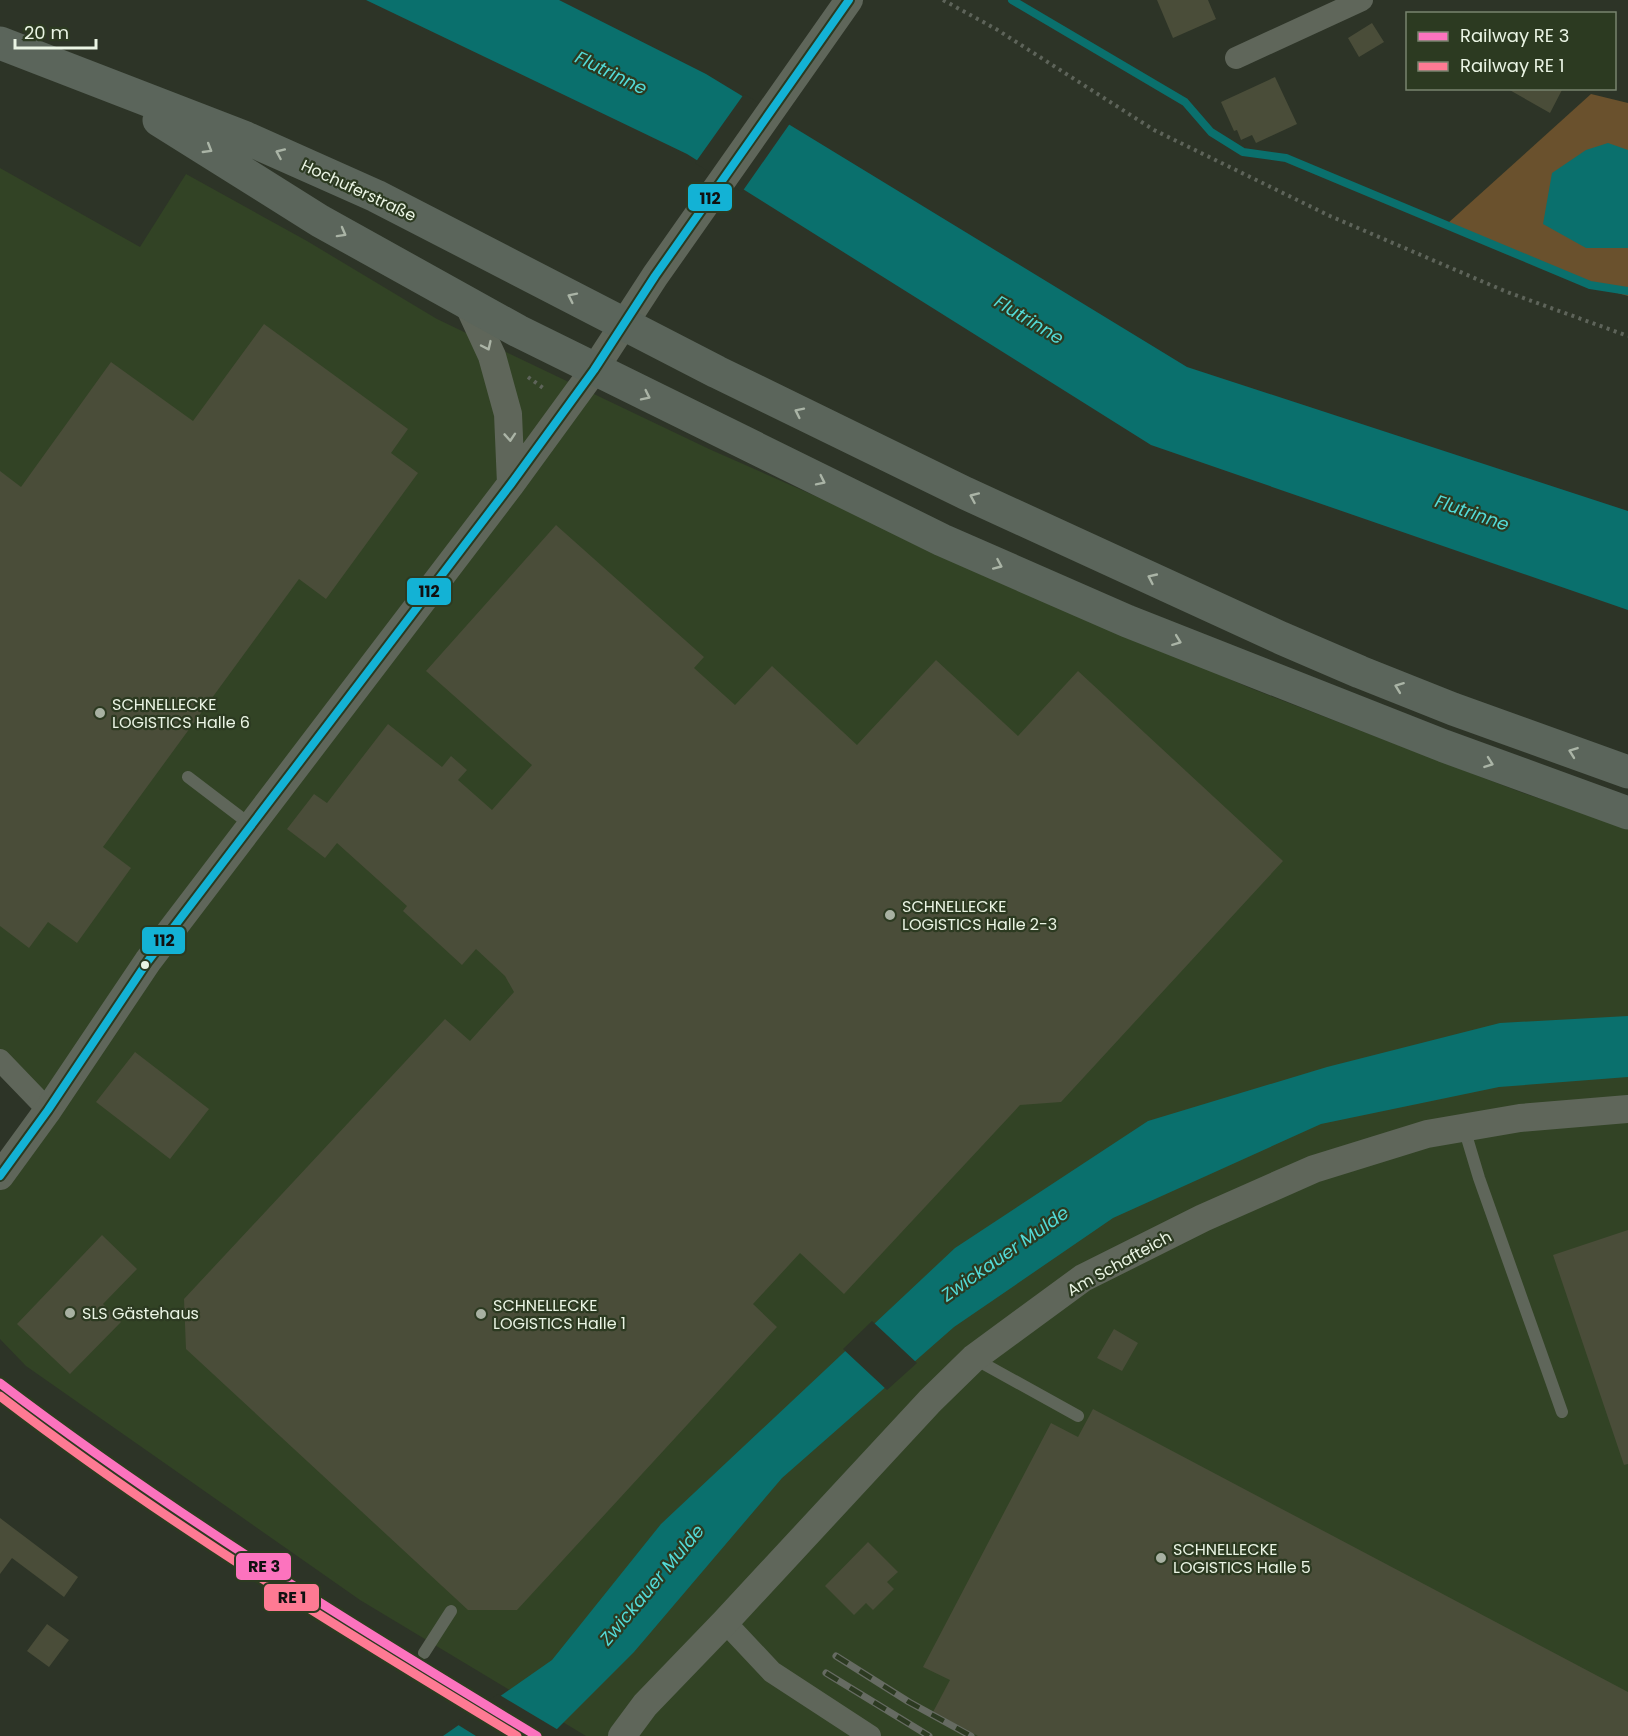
<svg xmlns="http://www.w3.org/2000/svg" width="1628" height="1736" font-family="Poppins,sans-serif">
  <style>
    .built { fill: #324325 }
    .green { fill: #6a512d }
    .water { fill: #0a706d }
    .pier { fill: #2d3427 }
    .lines { fill: none; stroke-linecap: round; stroke-linejoin: round }
    .stream { stroke: #0a706d; stroke-width: 8 }
    .building { fill: #4a4d39 }
    .path { stroke: #5e645a; stroke-width: 4; stroke-dasharray: 3 4.5; stroke-linecap: butt }
    .service { stroke: #5f665a; stroke-width: 12 }
    .minor { stroke: #5f665a; stroke-width: 22 }
    .tertiary { stroke: #5f665a; stroke-width: 28 }
    .primary { stroke: #5b655b; stroke-width: 33 }
    .rail-casing { stroke: #666b62; stroke-width: 7 }
    .rail { stroke: #2c3a21; stroke-width: 4.5; stroke-dasharray: 14; stroke-linecap: butt }
    .bus-1-casing { stroke: #2c3a21; stroke-width: 12 }
    .bus-1 { stroke: #13b2d5; stroke-width: 8 }
    .rail-1-casing { stroke: #2c3a21; stroke-width: 14 }
    .rail-2-casing { stroke: #2c3a21; stroke-width: 14 }
    .rail-1 { stroke: #fc73be; stroke-width: 9 }
    .rail-2 { stroke: #fe7a93; stroke-width: 9 }
    .oneway { stroke: #aab4a6 }
    .oneway2 { stroke: #abb4a6 }
    .poi-dot { fill: #a8b1a2; stroke: #2c3a21; stroke-width: 2 }
    .bus-dot { fill: #eaf4e4; stroke: #2c3a21; stroke-width: 2 }
    .labels { text-anchor: middle; stroke-width: 4.5; stroke-linejoin: round; paint-order: stroke }
    .street-label { font-size: 16px; fill: #eaf4e4; stroke: #2c3a21 }
    .poi-label { font-size: 16px; fill: #eaf4e4; stroke: #2c3a21; text-anchor: start }
    .water-label { font-size: 18px; font-style: italic; fill: #53dbd8; stroke: #2c3a21 }
    .line-badge { stroke: #2c3a21; stroke-width: 2 }
    .pale-badge-label { font-size: 16px; text-anchor: middle; font-weight: bold; fill: #111 }
  </style>
  <rect width="100%" height="100%" fill="#2d3427"/>
  <path class="built" d="M0 168 140 247 186 174 307 241 437 319 709 449 1250 688 1523 793 1628 829V1736H586L360 1600 26 1366 0 1339V1176L48 1110 0 1059Z"/>
  <path class="green" d="M1591 94 1628 103V296L1590 285 1448 223Z"/>
  <path class="water" d="M366 0H559L706 74 1187 367 1628 511V610L1151 445 687 154Z
    M1608 143 1628 150V248H1586L1543 224 1552 173 1586 150Z
    M1628 1016V1077L1499 1087 1321 1124 1113 1218 954 1327 782 1478 634 1652 550 1736H443L552 1660 661 1524 955 1248 1148 1121 1327 1067 1500 1023Z"/>
  <path class="pier" d="M744 94 791 122 742 192 695 163Z
    M872 1321 917 1363 887 1390 843 1349Z
    M498 1694 560 1731 555 1736H476L455 1723Z"/>
  <g class="lines">
    <path class="stream" d="M1012 0 1185 102 1211 132 1243 152 1286 158 1590 285 1628 291"/>
  </g>
  <path class="building" d="M1157 0H1208L1216 19 1173 38Z
    M1372 23 1384 42 1359 57 1348 38Z
    M1275 77 1297 124 1256 143 1252 135 1241 140 1237 130 1234 131 1221 102Z
    M1506 88H1563L1550 113Z
    M264 324 408 429 391 453 418 473 326 599 299 579 103 847 131 868 77 943 48 922 29 948 0 926V471L21 487 111 362 193 421Z
    M556 525 704 657 694 668 735 705 772 666 857 745 936 660 1018 736 1078 671 1283 861 1061 1102 1020 1105 844 1294 800 1253 753 1304 777 1327 517 1610H468L186 1349 184 1299 445 1019 470 1041 514 992 505 976 476 949 462 965 403 911 407 906 337 843 325 858 287 829 314 794 327 803 388 724 442 767 451 756 467 770 458 780 492 810 532 765 426 671Z
    M135 1052 209 1109 170 1159 96 1102Z
    M1628 1230V1464L1624 1465 1553 1255Z
    M102 1235 137 1269 103 1304 121 1322 70 1374 17 1324Z
    M1114 1329 1138 1343 1122 1371 1097 1358Z
    M1093 1409 1628 1692V1736H978L933 1712 950 1680 923 1667 1051 1423 1078 1437Z
    M0 1518 78 1577 64 1597 12 1558 0 1574Z
    M868 1542 898 1572 887 1582 894 1589 873 1610 866 1603 854 1615 825 1586Z
    M47 1624 69 1640 49 1667 27 1651Z"/>
  <g class="lines">
    <path class="path" d="M943 0 996 29 1154 130 1330 216 1507 292 1628 336
      M528 377 546 390"/>
    <path class="service" d="M188 777 251 825
      M1464 1128 1479 1178 1562 1412
      M975 1359 1078 1416
      M424 1653 451 1611"/>
    <path class="minor" d="M1236 58 1362 0
      M0 1060 48 1110
      M725 1622 772 1672 870 1736"/>
    <path class="tertiary" d="M468 304 492 356 508 414 511 484
      M0 1176 48 1110 148 961 511 484 594 370 655 276 849 0
      M622 1736 645 1705 725 1622 930 1401 974 1358 1083 1278 1203 1218 1314 1169 1427 1134 1520 1118 1628 1109"/>
    <path class="primary" d="M0 43 246 138 376 196 717 372 965 493 1281 638 1360 672 1453 709 1628 772
      M159 120 320 221 518 331 942 540 1127 621 1444 746 1628 813"/>
    <g class="rail-casing">
      <path id="rail" d="M836 1656 909 1702 971 1736
        M826 1673 929 1736"/>
    </g>
    <use href="#rail" class="rail"/>
    <g class="bus-1-casing">
      <path id="bus-1" d="M0 1176 48 1110 148 961 511 484 594 370 655 276 849 0"/>
    </g>
    <use href="#bus-1" class="bus-1"/>
    <g class="rail-1-casing">
      <path id="rail-1" d="M0 1383C171 1513 353 1625 537 1736"/>
    </g>
    <g class="rail-2-casing">
      <path id="rail-2" d="M0 1396C164 1522 340 1629 517 1736"/>
    </g>
    <use href="#rail-1" class="rail-1"/>
    <use href="#rail-2" class="rail-2"/>
  </g>
  <defs><path id="oneway-chevron" d="M-2-3.5L2.5 0L-2 3.5" fill="none" stroke-width="1.6" stroke-linecap="round" stroke-linejoin="round" transform="scale(1.5)"/></defs>
  <g class="oneway">
    <use href="#oneway-chevron" transform="translate(208 149) rotate(31)"/>
    <use href="#oneway-chevron" transform="translate(280 153) rotate(-156)"/>
    <use href="#oneway-chevron" transform="translate(342 233) rotate(29)"/>
    <use href="#oneway-chevron" transform="translate(572 297) rotate(-154)"/>
    <use href="#oneway-chevron" transform="translate(646 396) rotate(26)"/>
    <use href="#oneway-chevron" transform="translate(799 412) rotate(-154)"/>
    <use href="#oneway-chevron" transform="translate(821 481) rotate(26)"/>
    <use href="#oneway-chevron" transform="translate(974 497) rotate(-156)"/>
    <use href="#oneway-chevron" transform="translate(998 565) rotate(24)"/>
    <use href="#oneway-chevron" transform="translate(1152 578) rotate(-155)"/>
    <use href="#oneway-chevron" transform="translate(1177 641) rotate(21)"/>
    <use href="#oneway-chevron" transform="translate(1399 687) rotate(-159)"/>
    <use href="#oneway-chevron" transform="translate(1573 752) rotate(-160)"/>
    <use href="#oneway-chevron" transform="translate(1489 763) rotate(20)"/>
  </g>
  <g class="oneway2">
    <use href="#oneway-chevron" transform="translate(487 346) rotate(65)"/>
    <use href="#oneway-chevron" transform="translate(510 437) rotate(86)"/>
  </g>
  <g class="poi-dot">
    <circle cx="100" cy="713" r="6"/>
    <circle cx="890" cy="915" r="6"/>
    <circle cx="70" cy="1313" r="6"/>
    <circle cx="481" cy="1314" r="6"/>
    <circle cx="1161" cy="1558" r="6"/>
  </g>
  <circle class="bus-dot" cx="145" cy="965" r="5"/>
  <g class="labels">
    <g class="street-label">
      <text transform="translate(359 190) rotate(25)" y="6">Hochuferstraße</text>
      <text transform="translate(1119 1263) rotate(-29)" y="6">Am Schafteich</text>
    </g>
    <g class="poi-label">
      <text x="112" y="710">SCHNELLECKE<tspan x="112" dy="18">LOGISTICS Halle 6</tspan></text>
      <text x="902" y="912">SCHNELLECKE<tspan x="902" dy="18">LOGISTICS Halle 2-3</tspan></text>
      <text x="493" y="1311">SCHNELLECKE<tspan x="493" dy="18">LOGISTICS Halle 1</tspan></text>
      <text x="82" y="1319">SLS Gästehaus</text>
      <text x="1173" y="1555">SCHNELLECKE<tspan x="1173" dy="18">LOGISTICS Halle 5</tspan></text>
    </g>
    <g class="water-label">
      <text transform="translate(611 73) rotate(26)" y="6">Flutrinne</text>
      <text transform="translate(1029 320) rotate(31)" y="6">Flutrinne</text>
      <text transform="translate(1472 513) rotate(19)" y="6">Flutrinne</text>
      <text transform="translate(1005 1254) rotate(-35)" y="6">Zwickauer Mulde</text>
      <text transform="translate(652 1585) rotate(-50)" y="6">Zwickauer Mulde</text>
    </g>
  </g>
  <g class="line-badge">
    <rect x="687" y="183" width="46" height="29" rx="6" fill="#13b2d5"/>
    <rect x="406" y="577" width="46" height="29" rx="6" fill="#13b2d5"/>
    <rect x="141" y="926" width="45" height="29" rx="6" fill="#13b2d5"/>
    <rect x="235" y="1552" width="57" height="29" rx="6" fill="#fc73be"/>
    <rect x="263" y="1583" width="57" height="29" rx="6" fill="#fe7a93"/>
  </g>
  <g class="pale-badge-label">
    <text x="710" y="204">112</text>
    <text x="429" y="597">112</text>
    <text x="164" y="946">112</text>
    <text x="264" y="1572">RE 3</text>
    <text x="292" y="1603">RE 1</text>
  </g>
  <rect x="1406" y="12" width="210" height="78" fill="#2c3a21" stroke="#78846f" stroke-width="1.5"/>
  <rect x="1418" y="32" width="30" height="9" fill="#fc73be" stroke="#78846f" stroke-width="1.5"/>
  <text x="1460" y="42" font-size="18" fill="#eaf4e4">Railway RE 3</text>
  <rect x="1418" y="62" width="30" height="9" fill="#fe7a93" stroke="#78846f" stroke-width="1.5"/>
  <text x="1460" y="72" font-size="18" fill="#eaf4e4">Railway RE 1</text>
  <path d="M15 39v9h81v-9" fill="none" stroke="#eaf4e4" stroke-width="3"/>
  <text x="24" y="39" font-size="18" fill="#eaf4e4" stroke="#2c3a21" stroke-width="4.5" paint-order="stroke">20 m</text>
</svg>
